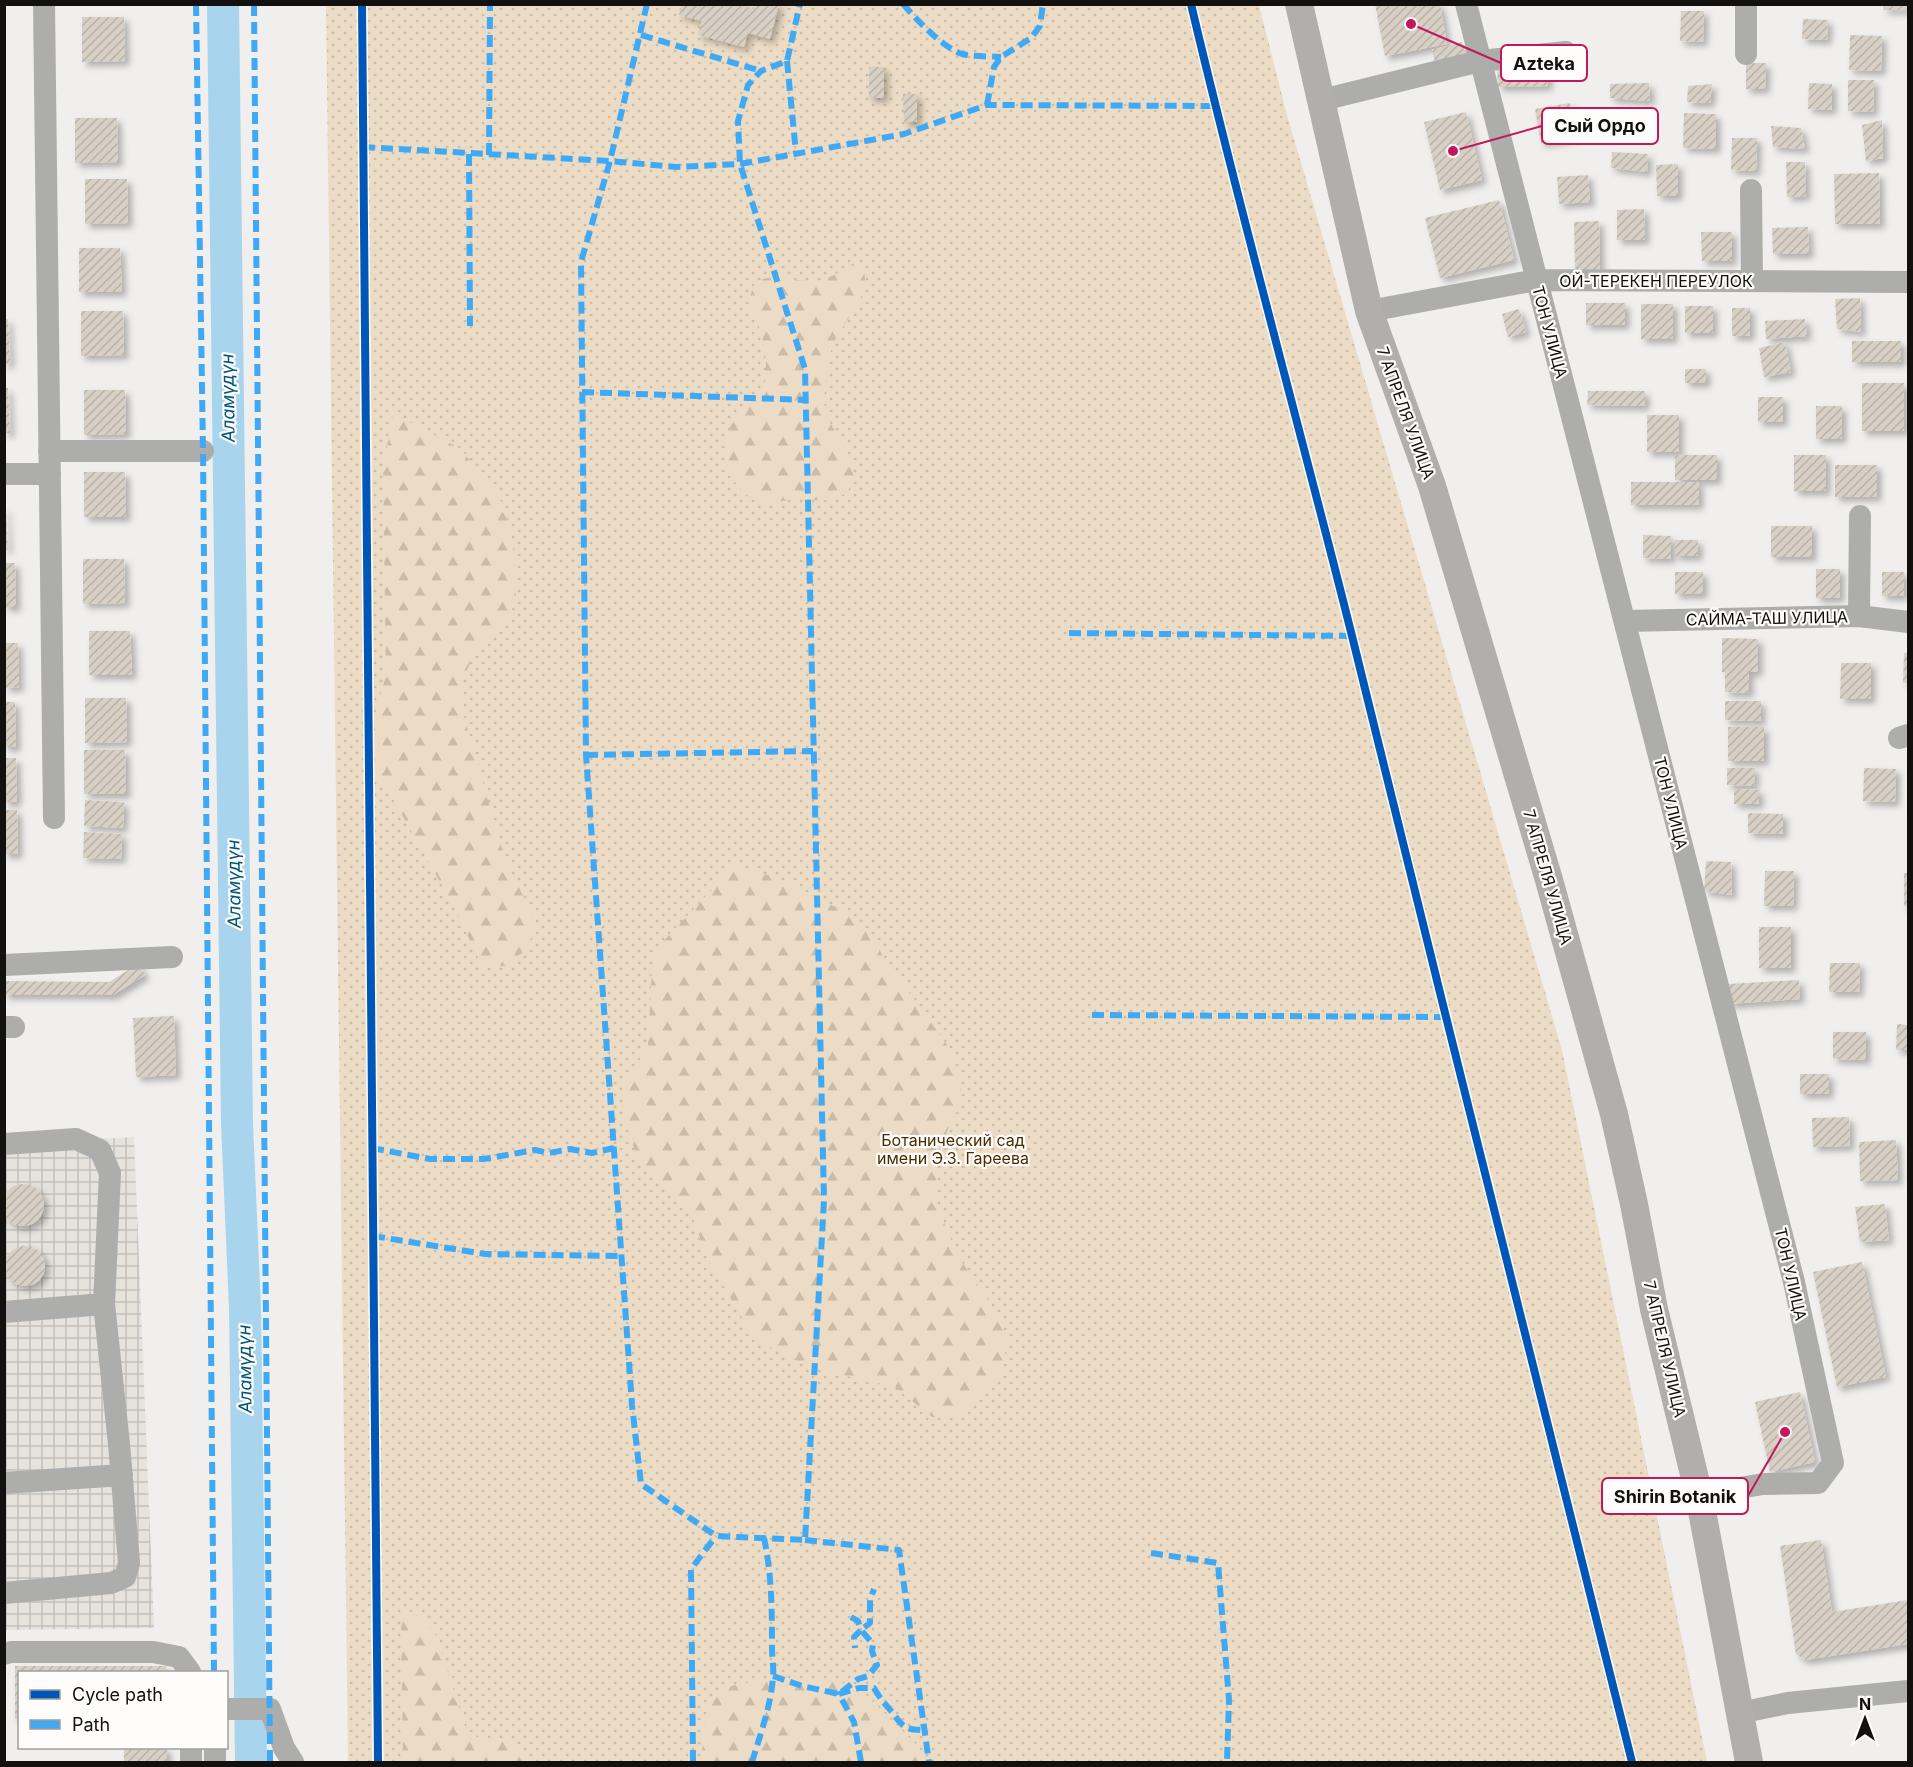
<svg xmlns="http://www.w3.org/2000/svg" width="1913" height="1767" font-family="Inter,sans-serif">
  <style>
    .industrial { fill: url(#industrial-grid) }
    .grass { fill: url(#grass-dots) }
    .forest { fill: url(#forest-firs) }
    .lines { fill: none; stroke-linecap: round; stroke-linejoin: round }
    .river { stroke: #a8d4ee; stroke-width: 32 }
    .building { fill: url(#building-hatch); filter: url(#shadow) }
    .minor { stroke: #adadac; stroke-width: 22 }
    .major { stroke: #b0afad; stroke-width: 28 }
    .quiet { stroke: #3fa9f5; stroke-width: 6; stroke-dasharray: 12 6; stroke-linecap: butt }
    .cycleway-casing { stroke: #fffdfb; stroke-width: 11 }
    .cycleway { stroke: #0057b8; stroke-width: 8 }
    .labels { text-anchor: middle; stroke-width: 4.5; stroke-linejoin: round; paint-order: stroke }
    .street-label { font-size: 16px; fill: #121110; stroke: #fffdfb }
    .park-label { font-size: 16px; fill: #462d00; stroke: #fffdfb }
    .water-label { font-size: 18px; font-style: italic; fill: #005579; stroke: #fffdfb }
    .leader { fill: none; stroke: #c2185b; stroke-width: 2 }
    .callout-dot { fill: #c2185b; stroke: #fffdfb; stroke-width: 2 }
    .callout { fill: #fffdfb; stroke: #c2185b; stroke-width: 2 }
    .callout-label { font-size: 18px; text-anchor: middle; font-weight: bold; fill: #121110 }
  </style>
  <defs>
    <pattern id="industrial-grid" width="8" height="8" patternUnits="userSpaceOnUse" patternTransform="scale(1.5)"><rect width="8" height="8" fill="#e6e2dc"/><path d="M0 4h8M4 0v8" fill="none" stroke="#c4c1bc"/></pattern>
    <pattern id="grass-dots" width="8" height="8" patternUnits="userSpaceOnUse" patternTransform="scale(1.5)"><rect width="8" height="8" fill="#ecdcc5"/><path d="M2 2h.1M6 6h.1" fill="none" stroke="#c9bca8" stroke-width="1.8" stroke-linecap="round"/></pattern>
    <pattern id="forest-firs" width="22" height="20" patternUnits="userSpaceOnUse" patternTransform="scale(1.5)"><rect width="22" height="20" fill="#ecdcc5"/><path d="M5 1l3.5 6h-7zM16 11l3.5 6h-7z" fill="#c9bca8"/></pattern>
    <pattern id="building-hatch" width="6" height="6" patternUnits="userSpaceOnUse" patternTransform="scale(1.5)"><rect width="6" height="6" fill="#d8d0c5"/><path d="M-1 1l2-2M0 6l6-6M5 7l2-2" fill="none" stroke="#b8b2a8"/></pattern>
    <filter id="shadow"><feDropShadow dx="4.5" dy="4.5" stdDeviation="3" flood-color="#0004"/></filter>
  </defs>
  <rect width="100%" height="100%" fill="#f1efed"/>
  <path class="industrial" d="M134 1137 154 1628 5 1630 4 1143Z"/>
  <path class="grass" d="M326 5H1259L1287 115 1562 1050 1707 1762H348Z"/>
  <path class="forest" d="M858 260C880 290 844 318 833 345 830 351 830 360 828 367 826 381 822 398 826 412 832 435 864 462 850 487 840 505 817 500 800 499 789 499 776 504 764 502 730 497 717 450 732 422 742 402 767 399 766 371 766 359 764 346 762 335 759 324 751 312 750 300 750 297 752 289 753 287 764 268 801 284 818 281 834 277 845 269 858 260Z
    M393 413 461 449 504 505 514 553 516 602 504 624 471 661 461 684 462 709 504 856 535 921 529 947 506 966 482 967 456 910 389 792 372 772 365 749 386 675 383 469Z
    M729 864 778 878 849 914 866 932 950 1049 960 1076 961 1103 938 1150V1207L957 1255 1000 1317 1007 1340 1003 1367 990 1388 954 1418 932 1417 895 1387 812 1368 764 1344 746 1325 709 1261 691 1214 638 1161 624 1115 622 1088 648 1046 652 969 659 946 713 888Z
    M401 1606 421 1618 437 1637 467 1732 488 1742H514L532 1762H403Z
    M818 1681 843 1683 864 1693 920 1748 923 1762H703C701 1744 703 1700 722 1690 743 1678 793 1682 818 1681Z"/>
  <g class="lines">
    <path class="river" d="M223 4 237 1124 245 1308 251 1762"/>
  </g>
  <path class="building" d="M682 4H738L754 9 755 4H779L770 39 748 33 744 47 698 35 702 21 679 15Z
    M1375 4H1440L1447 44 1385 56Z
    M1884 4H1908V10H1883Z
    M1681 11H1704L1703 42 1680 41Z
    M82 17H124L125 61 82 62Z
    M1803 19 1828 20 1827 40 1802 39Z
    M1850 35 1882 36 1881 71 1849 70Z
    M1462 42 1467 59 1436 67 1432 50Z
    M1746 63H1766L1765 89H1746Z
    M1547 64 1548 86 1498 87 1497 65Z
    M869 67H884V98H869Z
    M1848 80H1874L1873 112 1848 111Z
    M1649 83 1650 101 1610 98V84Z
    M1809 83 1832 84V110L1808 109Z
    M1712 84 1710 103 1687 102 1688 86Z
    M903 94H917V122H904Z
    M1570 103 1576 137 1541 143 1535 109Z
    M1466 112 1482 180 1440 190 1424 122Z
    M1684 113 1716 114V149L1683 148Z
    M75 118H117L118 162 75 163Z
    M1882 120 1883 158 1866 161 1862 125Z
    M1771 126 1801 128 1805 149 1773 147Z
    M1732 138H1757L1756 171 1731 170Z
    M1612 152 1648 154 1647 172 1611 168Z
    M1786 162H1805L1806 196 1787 197Z
    M1678 164V196H1657L1656 165Z
    M1879 173 1880 224H1835L1834 174Z
    M1588 175 1590 202 1559 204 1557 177Z
    M85 179H127L128 223 85 224Z
    M1499 200 1514 260 1440 278 1425 218Z
    M1644 209 1645 240H1617V210Z
    M1599 221 1600 270H1575L1574 222Z
    M1808 227 1809 254H1773L1772 228Z
    M1701 232H1732V261H1702Z
    M79 248H120L122 292H79Z
    M1860 298 1861 332 1837 329 1835 299Z
    M1586 303H1625V325H1586Z
    M1641 304H1673V339H1641Z
    M1685 306H1713V333H1685Z
    M1732 308H1750V336H1732Z
    M1519 309 1526 332 1508 337 1502 314Z
    M81 311H123L124 355 81 356Z
    M4 319H8L10 364H4Z
    M1805 319 1807 336 1766 339 1765 321Z
    M1852 341H1901V362H1852Z
    M1785 342 1791 372 1764 377 1759 348Z
    M1685 369H1706V383H1685Z
    M1862 383H1904V431H1862Z
    M4 388H8L10 433H4Z
    M84 390H125L126 434 84 435Z
    M1588 391H1645V406L1587 405Z
    M1758 397H1783V422H1758Z
    M1816 406H1842V439H1816Z
    M1647 415H1679V452H1647Z
    M1675 455H1717V480H1675Z
    M1794 455H1826V491H1794Z
    M1835 465H1877V497H1835Z
    M84 472H125L126 517H84Z
    M1631 482H1699V505H1631Z
    M4 508H6L8 550H4Z
    M1771 526H1812V557H1771Z
    M1643 535 1671 536V559L1643 558Z
    M1675 540H1698V556H1675Z
    M83 559H124L125 603 83 604Z
    M4 563H15L16 607H4Z
    M1816 569H1840V598H1816Z
    M1675 572H1703V594H1675Z
    M1882 572H1904V596H1882Z
    M89 631H130L132 675H89Z
    M1722 638 1758 639V672H1749V693L1725 692V672H1722Z
    M5 643H18L19 687 5 688Z
    M1904 653H1908V683H1903Z
    M1841 663H1871V699H1840Z
    M85 698H126L127 742 85 743Z
    M1725 701H1761V721L1725 720Z
    M4 702H15L16 747H4Z
    M1728 727H1764V761H1728Z
    M84 750H125L126 794H84Z
    M4 758H16L17 802H4Z
    M1727 768H1755L1754 786 1727 785Z
    M1864 768 1896 769 1895 802 1863 801Z
    M1734 789 1759 790V804H1734Z
    M85 800 124 802 123 828 84 826Z
    M4 810H17L18 854H4Z
    M1748 813 1783 814V834L1748 833Z
    M84 832 122 834 121 859 83 858Z
    M1706 861 1731 862 1732 895 1704 891Z
    M1765 871H1794L1793 906H1764Z
    M1904 873H1908V906H1904Z
    M1759 927H1791V968H1759Z
    M1830 963H1860L1859 992H1829Z
    M138 964 145 975 113 995H4V981L109 982Z
    M1799 980 1800 999 1729 1004 1728 984Z
    M174 1016 176 1075 136 1077 133 1018Z
    M1897 1024 1908 1025V1050H1896Z
    M1833 1032H1866V1060L1833 1059Z
    M1800 1074H1829V1094H1800Z
    M1849 1117 1850 1146 1813 1147 1812 1118Z
    M1896 1140 1898 1180 1860 1181 1859 1142Z
    M2 1205a21 21 0 1 1 42 0a21 21 0 1 1-42 0Z
    M1885 1204 1889 1240 1860 1242 1855 1207Z
    M5 1266a20 20 0 1 1 40 0a20 20 0 1 1-40 0Z
    M1862 1262 1886 1377 1837 1387 1813 1272Z
    M1800 1392 1815 1462 1770 1472 1755 1402Z
    M1821 1540 1832 1612 1908 1600V1644L1805 1660 1796 1654 1780 1546Z
    M15 1666H166V1672H20V1719H15Z
    M124 1748H167V1762H124Z"/>
  <g class="lines">
    <path class="minor" d="M44 4 54 818
      M1466 4 1794 1282 1833 1463 1818 1483 1763 1484 1699 1495
      M1746 4V54
      M1322 100 1480 61 1566 52
      M1751 190 1752 281
      M1369 311 1536 280 1908 282
      M49 451H203
      M4 474H50
      M1859 616 1860 516
      M1625 621 1859 616 1908 622
      M1899 738 1908 735
      M4 965 172 957
      M4 1027H14
      M4 1144 76 1139 100 1150 110 1173 104 1304 119 1444 129 1563 125 1577 111 1583 4 1593
      M4 1312 104 1304
      M4 1483 122 1475
      M4 1654 11 1652H153L179 1657 190 1672
      M226 1709H270L284 1748 293 1762
      M1739 1713 1788 1703 1908 1691
      M191 1748V1762
      M215 1748V1762"/>
    <path class="major" d="M1299 4 1369 311 1432 486 1549 880 1614 1114 1634 1204 1654 1309 1699 1495 1749 1762"/>
    <path class="quiet" d="M196 4 203 451 214 1672
      M254 4 270 1762
      M647 4 610 161 581 262 586 755 632 1405 641 1484 716 1536 805 1540 824 1200 805 369 740 164 738 121 748 85 761 71 787 61 800 4
      M903 4C917 20 942 47 962 54 974 57 989 56 1001 57
      M641 35 761 71
      M787 61 796 153
      M987 105 994 67 1001 57 1031 38 1040 26 1043 4
      M363 147 610 161 676 167 740 164 904 134 987 105 1215 106
      M469 154 470 326
      M489 155 490 4
      M582 392 806 400
      M1069 633 1352 636
      M586 755 813 751
      M1092 1015 1445 1017
      M372 1148 430 1159H484L535 1150 549 1153 570 1149 592 1153 614 1148
      M373 1236 485 1254 622 1256
      M805 1540 899 1550 929 1762
      M1151 1553 1218 1563 1229 1700 1227 1762
      M851 1617 858 1621 861 1630 854 1637 855 1648
      M773 1676 802 1686 839 1694 858 1679 868 1676 877 1665 872 1651 873 1644 861 1630 870 1623V1600L874 1589
      M693 1762 691 1569 716 1536
      M752 1762C760 1735 771 1706 773 1677 774 1668 772 1658 772 1649 772 1612 772 1575 764 1538
      M861 1762 854 1722 839 1694 859 1688H874C879 1697 885 1704 892 1712 903 1727 905 1730 924 1730"/>
    <g class="cycleway-casing">
      <path id="cycleway" d="M362 4 378 1762
        M1191 4C1241 217 1300 428 1353 640 1446 1014 1536 1389 1632 1762"/>
    </g>
    <use href="#cycleway" class="cycleway"/>
  </g>
  <g class="labels">
    <g class="street-label">
      <text x="1656" y="287">ОЙ-ТЕРЕКЕН ПЕРЕУЛОК</text>
      <text transform="translate(1550 332) rotate(75)" y="6">ТОН УЛИЦА</text>
      <text transform="translate(1406 413) rotate(70)" y="6">7 АПРЕЛЯ УЛИЦА</text>
      <text transform="translate(1767 618) rotate(-1)" y="6">САЙМА-ТАШ УЛИЦА</text>
      <text transform="translate(1671 803) rotate(76)" y="6">ТОН УЛИЦА</text>
      <text transform="translate(1548 877) rotate(74)" y="6">7 АПРЕЛЯ УЛИЦА</text>
      <text transform="translate(1791 1274) rotate(77)" y="6">ТОН УЛИЦА</text>
      <text transform="translate(1665 1349) rotate(77)" y="6">7 АПРЕЛЯ УЛИЦА</text>
    </g>
    <g class="park-label">
      <text x="953" y="1146">Ботанический сад<tspan x="953" dy="18">имени Э.З. Гареева</tspan></text>
    </g>
    <g class="water-label">
      <text transform="translate(228 398) rotate(-91)" y="6">Аламүдүн</text>
      <text transform="translate(234 884) rotate(-91)" y="6">Аламүдүн</text>
      <text transform="translate(245 1369) rotate(-91)" y="6">Аламүдүн</text>
    </g>
  </g>
  <path class="leader" d="M1411 24L1501 63M1453 151L1542 126M1785 1432L1748 1496"/>
  <g class="callout-dot">
    <circle cx="1411" cy="24" r="6"/>
    <circle cx="1453" cy="151" r="6"/>
    <circle cx="1785" cy="1432" r="6"/>
  </g>
  <g class="callout">
    <rect x="1501" y="45" width="86" height="36" rx="6"/>
    <rect x="1542" y="108" width="116" height="36" rx="6"/>
    <rect x="1602" y="1478" width="146" height="36" rx="6"/>
  </g>
  <g class="callout-label">
    <text x="1544" y="70">Azteka</text>
    <text x="1600" y="132">Сый Ордо</text>
    <text x="1675" y="1503">Shirin Botanik</text>
  </g>
  <rect width="1913" height="1767" fill="none" stroke="#121110" stroke-width="12"/>
  <rect x="18" y="1671" width="210" height="78" fill="#fffdfb" stroke="#a09f9d" stroke-width="1.5"/>
  <rect x="30" y="1690" width="30" height="9" fill="#0057b8" stroke="#a09f9d" stroke-width="1.5"/>
  <text x="72" y="1701" font-size="18" fill="#121110">Cycle path</text>
  <rect x="30" y="1720" width="30" height="9" fill="#3fa9f5" stroke="#a09f9d" stroke-width="1.5"/>
  <text x="72" y="1731" font-size="18" fill="#121110">Path</text>
  <g transform="translate(1865 1719)" stroke="#fffdfb" stroke-width="4.5" paint-order="stroke">
  <path d="M0-4.5L10 22L0 15L-10 22Z" fill="#121110"/>
  <text y="-9" font-size="16" font-weight="bold" text-anchor="middle" fill="#121110">N</text>
  </g>
</svg>
